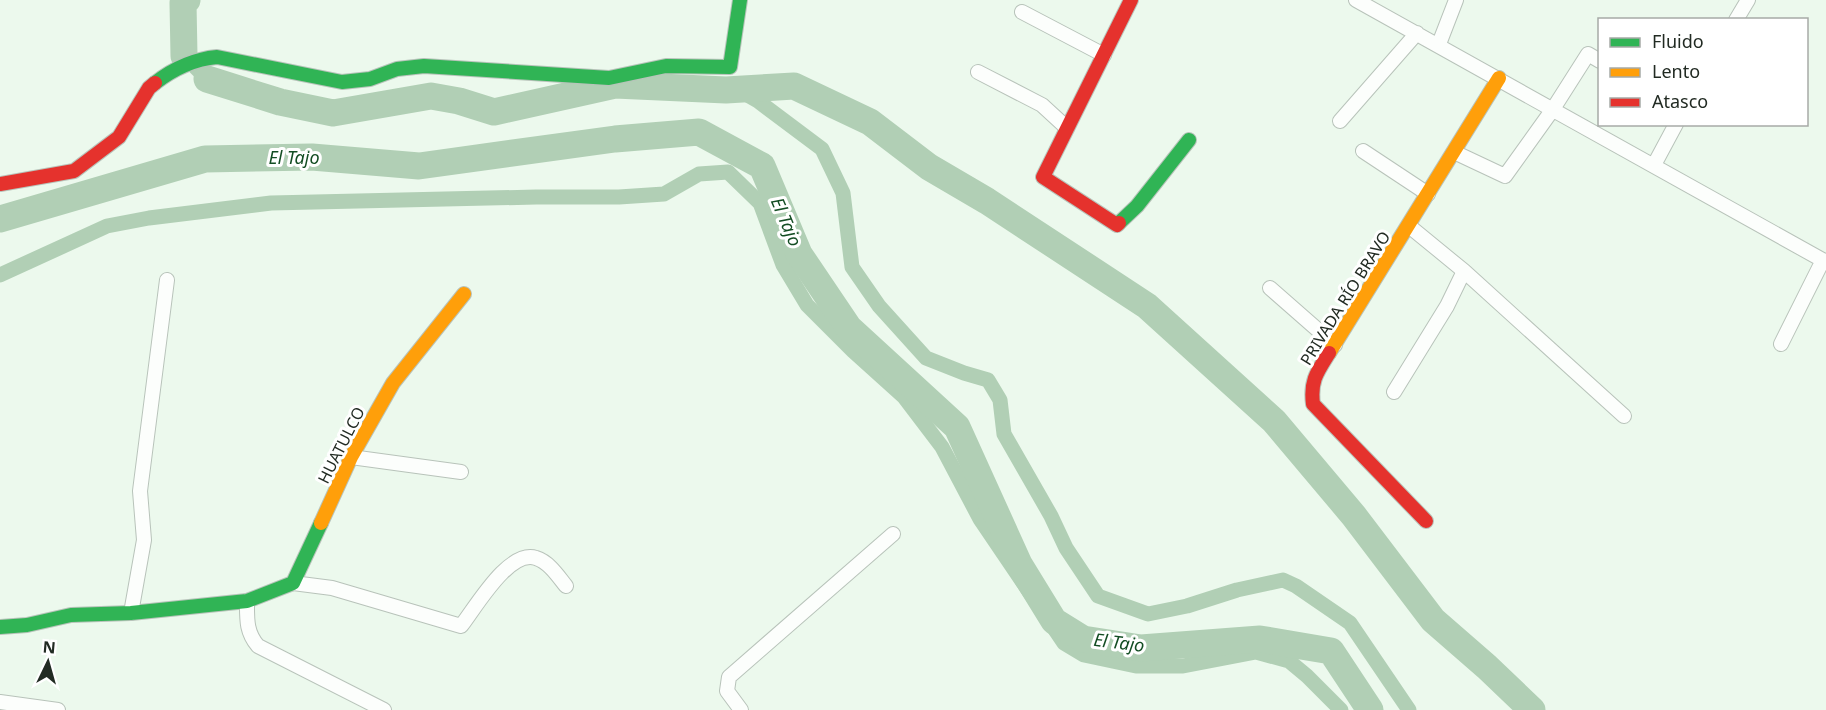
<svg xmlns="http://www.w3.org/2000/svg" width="1826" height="710" font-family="'Noto Sans',sans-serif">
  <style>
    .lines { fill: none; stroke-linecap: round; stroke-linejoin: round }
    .canal { stroke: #b1cfb5; stroke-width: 15 }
    .river { stroke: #b1cfb5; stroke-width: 27 }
    .street-casing { stroke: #b8c3ba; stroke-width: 16 }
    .fast-casing { stroke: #b8c3ba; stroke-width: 16 }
    .slow-casing { stroke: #b8c3ba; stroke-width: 16 }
    .jam-casing { stroke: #b8c3ba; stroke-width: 16 }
    .street { stroke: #fcfefc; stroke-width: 14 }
    .fast { stroke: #30b455; stroke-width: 14 }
    .slow { stroke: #ff9f0a; stroke-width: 14 }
    .jam { stroke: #e5322d; stroke-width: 14 }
    .labels { text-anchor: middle; stroke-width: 6; stroke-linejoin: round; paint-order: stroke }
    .street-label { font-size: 16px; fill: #222b23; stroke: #fff }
    .water-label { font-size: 18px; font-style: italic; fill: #134d23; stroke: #fff }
  </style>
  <rect width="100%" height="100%" fill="#ecf9ed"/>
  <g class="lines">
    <path class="canal" d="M184 56 207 79
      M737 89 758 101 822 149 843 193 852 267 879 306 926 358 964 373 988 380 1000 400 1004 434 1051 516 1066 548 1098 596 1148 614 1187 606 1237 590 1283 580 1296 586 1350 623 1409 710
      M0 275 107 226 149 218 271 203 536 197H619L664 194 699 174 728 172 760 203 783 265 807 305 853 351 904 397 942 447 980 519 1064 643 1084 655 1136 666H1183L1256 652 1289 661 1307 676 1341 710"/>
    <path class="river" d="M184 56 183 3 187 0
      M207 79 280 102 333 113 431 96 459 101 494 112 615 85 726 90 794 86 870 122 929 167 987 201 1147 306 1274 421 1354 516 1433 620 1487 667 1532 710
      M0 219 205 159 312 157 419 166 615 139 699 132 762 166 799 254 849 328 957 427 1019 564 1054 621 1083 639 1141 648 1260 639 1331 651 1370 710"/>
    <g class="street-casing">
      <path id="street" d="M1356 0 1826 262
        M1022 12 1104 55
        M1736 20 1748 0
        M1439 44 1456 0
        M978 72 1042 105 1067 128
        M1340 121 1417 33
        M1363 151 1428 194
        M1454 152 1505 176 1553 109 1588 54 1600 61
        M1654 165 1676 124
        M1409 226 1464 271 1624 416
        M1270 288 1335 345
        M1781 344 1823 260
        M1394 392 1447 306 1464 271
        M351 457 461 472
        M293 583 332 588 461 626C476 607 509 549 536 558 549 562 558 576 566 586
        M247 601C247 619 246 632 258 646L384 710
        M131 613 144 540 140 491 167 280
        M0 702 58 710
        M741 710 727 691 729 677 893 534"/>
    </g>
    <g class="fast-casing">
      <path id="fast" d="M155 83C173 69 195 59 217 57L342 82 370 79 397 69 424 66 609 78 666 66 730 67 740 0
        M1119 223 1137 206 1189 140
        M0 627 27 625 71 615 131 613 247 601 293 583 321 523"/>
    </g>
    <g class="slow-casing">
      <path id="slow" d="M1329 353 1499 78
        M321 523 351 457 393 383 464 294"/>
    </g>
    <g class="jam-casing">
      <path id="jam" d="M0 184 74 171 119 137 149 88 155 83
        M1119 223 1117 225 1043 177 1131 0
        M1329 353C1317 372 1310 381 1313 404L1426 521"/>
    </g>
    <use href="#street" class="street"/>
    <use href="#fast" class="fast"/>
    <use href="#slow" class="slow"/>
    <use href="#jam" class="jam"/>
  </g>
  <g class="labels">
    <g class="street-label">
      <text transform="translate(1345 298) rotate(-58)" y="6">PRIVADA RÍO BRAVO</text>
      <text transform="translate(341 445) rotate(-63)" y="6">HUATULCO</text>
    </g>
    <g class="water-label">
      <text x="294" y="164">El Tajo</text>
      <text transform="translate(786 222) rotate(67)" y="6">El Tajo</text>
      <text transform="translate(1119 643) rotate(7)" y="6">El Tajo</text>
    </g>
  </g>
  <rect x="1598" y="18" width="210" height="108" fill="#ffffff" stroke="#a7aaa7" stroke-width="1.5"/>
  <rect x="1610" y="38" width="30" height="9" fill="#30b455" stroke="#a7aaa7" stroke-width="1.5"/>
  <text x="1652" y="48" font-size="18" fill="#222b23">Fluido</text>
  <rect x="1610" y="68" width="30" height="9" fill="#ff9f0a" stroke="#a7aaa7" stroke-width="1.5"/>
  <text x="1652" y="78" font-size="18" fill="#222b23">Lento</text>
  <rect x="1610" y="98" width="30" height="9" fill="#e5322d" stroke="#a7aaa7" stroke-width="1.5"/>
  <text x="1652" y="108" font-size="18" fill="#222b23">Atasco</text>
  <g transform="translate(48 662) rotate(5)" stroke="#ffffff" stroke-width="4.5" paint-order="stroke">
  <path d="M0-4.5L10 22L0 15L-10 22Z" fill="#222b23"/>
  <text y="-9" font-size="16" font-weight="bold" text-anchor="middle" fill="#222b23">N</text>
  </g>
</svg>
